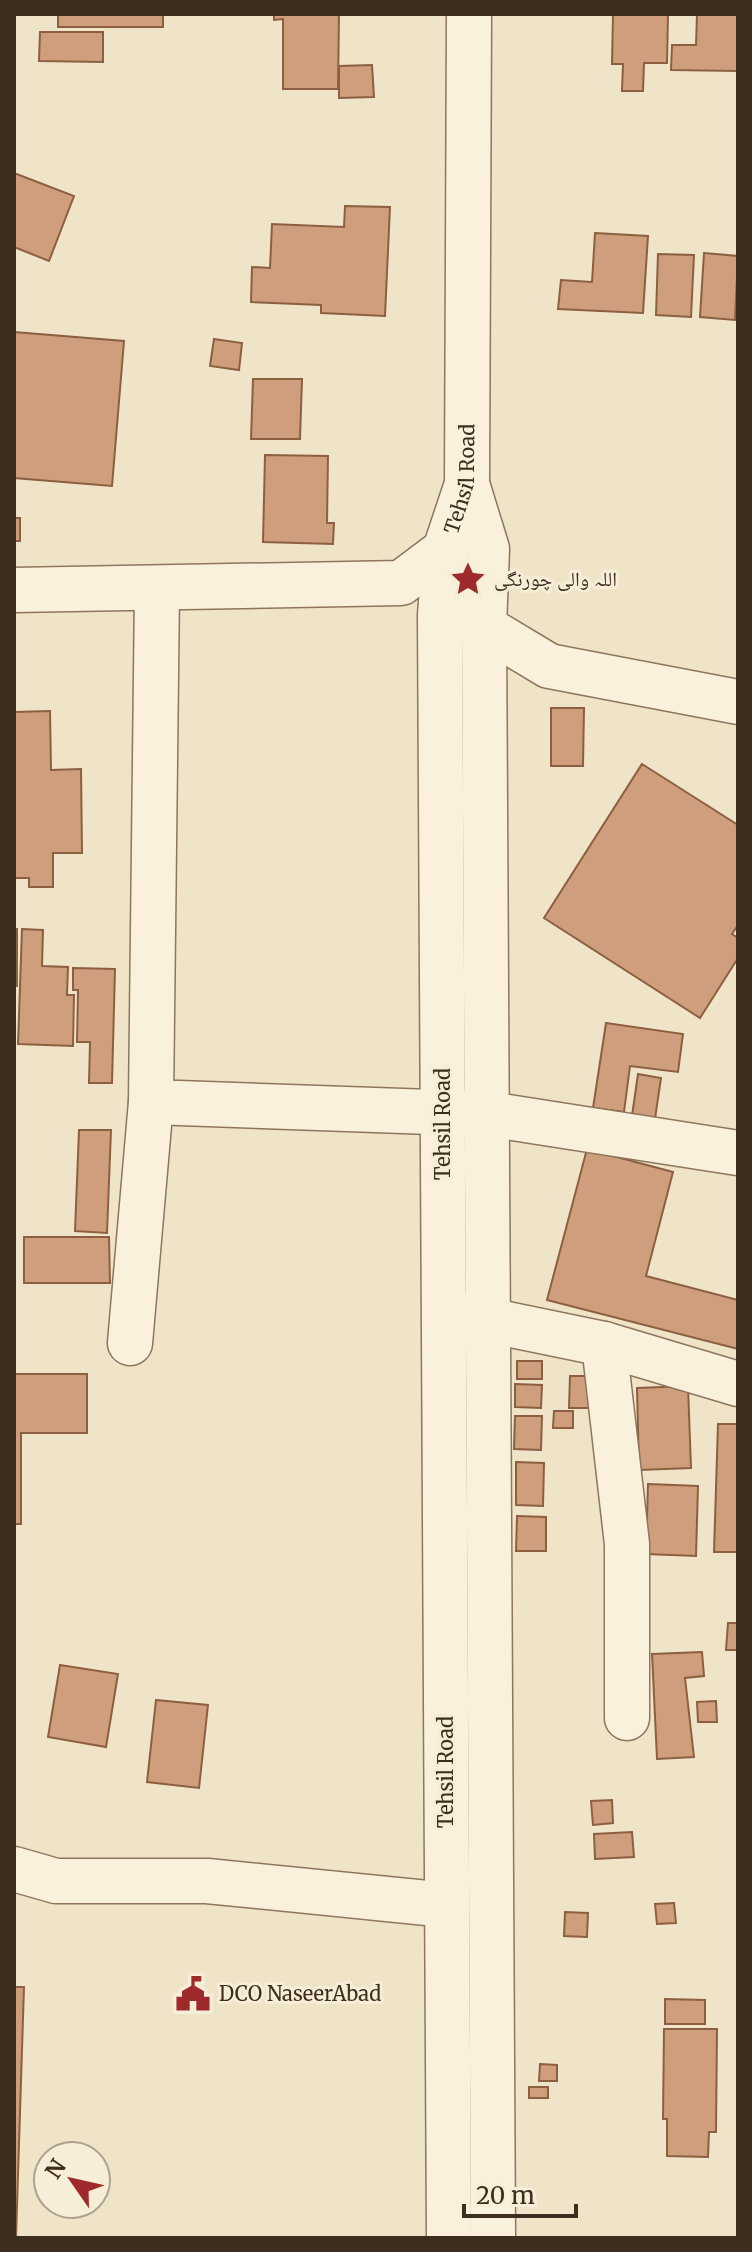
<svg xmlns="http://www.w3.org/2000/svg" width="752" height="2252" font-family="Merriweather,'Noto Naskh Arabic',serif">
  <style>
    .building { fill: #cf9f7d; stroke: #8d5f41; stroke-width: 2 }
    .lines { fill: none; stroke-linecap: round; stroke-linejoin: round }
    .minor-casing { stroke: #8d765c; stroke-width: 47 }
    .minor { stroke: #faf1dc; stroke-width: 44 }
    .labels { text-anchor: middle; stroke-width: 6; stroke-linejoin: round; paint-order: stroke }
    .street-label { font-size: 20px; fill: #3d2e20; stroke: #f7eed8 }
    .poi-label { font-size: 20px; fill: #3d2e20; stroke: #f7eed8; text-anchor: start }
  </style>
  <rect width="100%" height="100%" fill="#f0e4c8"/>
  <path class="building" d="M58 14H163V27H58Z
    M274 14H339L338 89H283V19L274 20Z
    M613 14H668L667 63H644L643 91H622L623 64H612Z
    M697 14H738V71L671 70 672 45H696Z
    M40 32H103V62L39 61Z
    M372 65 374 97 339 98V66Z
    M14 173 74 196 49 261 14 247Z
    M345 206 390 207 385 316 321 313V305L251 302 252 267 270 268 272 224 344 227Z
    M595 233 648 236 643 313 558 309 561 280 592 282Z
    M704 253 738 256 735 320 700 317Z
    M658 254 694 255 691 317 656 315Z
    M14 332 124 341 112 486 14 478Z
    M214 339 242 343 239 370 210 366Z
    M253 379H302L300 439H251Z
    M265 455 328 456 327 523H334L333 544 263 542Z
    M14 518H20V541H14Z
    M551 708H584L583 766H551Z
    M50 711 51 770 81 769 82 853H53V887H29V878H14V712Z
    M642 764 738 825V925L732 934 738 938V958L700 1018 544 918Z
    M14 929H17V986H14Z
    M22 929 43 930 42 966 68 967 67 995H74L73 1046 18 1044Z
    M73 968 115 969 112 1083H89L90 1042H77L78 990H73Z
    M606 1023 683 1034 678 1072 630 1066 624 1112 593 1108Z
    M638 1074 661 1078 655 1119 632 1116Z
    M79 1130H111L107 1233 75 1231Z
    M587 1149 673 1172 646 1276 738 1300V1349L547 1300Z
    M24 1237H109L110 1283H24Z
    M517 1361H542V1379H517Z
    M14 1374H87V1433H21V1524H14Z
    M570 1376H589V1408H569Z
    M515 1384 542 1385 541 1408 515 1407Z
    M688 1386 691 1468 639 1470 637 1388Z
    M554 1411H573V1428H553Z
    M515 1416H542L541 1450 514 1449Z
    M718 1424H738V1552H714Z
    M516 1462 544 1463 543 1506 516 1505Z
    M648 1484 698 1486 696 1556 646 1554Z
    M517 1516 546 1517V1551H516Z
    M728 1623H738V1650H726Z
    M702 1652 704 1676 685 1678 694 1757 657 1759 652 1654Z
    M60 1665 118 1674 106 1747 48 1737Z
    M156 1700 208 1705 199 1788 147 1782Z
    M716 1701 717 1722H698L697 1702Z
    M612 1800 613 1823 593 1825 591 1801Z
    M632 1832 634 1857 595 1859 594 1834Z
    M674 1903 676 1923 657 1924 655 1904Z
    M565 1912 588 1913 587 1937 564 1936Z
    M14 1987H24L16 2238H14Z
    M665 1999 705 2000V2024H665Z
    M664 2029H717L716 2132H709L708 2157 667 2156V2119H663Z
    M540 2064 557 2065V2081H539Z
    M529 2087H548V2098H529Z"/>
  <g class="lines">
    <g class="minor-casing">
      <g id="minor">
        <path d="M467 484 487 549 484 627 493 2238"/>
        <path d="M157 589 151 1102 488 1114 738 1153"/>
        <path d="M14 590 401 583 445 550 464 549"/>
        <path d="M459 620 484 627 549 666 738 702"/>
        <path d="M463 1315 604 1344 738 1384"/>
        <path d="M130 1343 151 1102"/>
        <path d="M604 1344 627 1544V1718"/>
        <path d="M14 1869 56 1881H207L447 1905"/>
        <path id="s1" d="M449 2238 440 615 445 550 467 484 469 14"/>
      </g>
    </g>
    <use href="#minor" class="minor"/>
  </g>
  <defs>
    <g id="sight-bare" transform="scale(2.76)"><path d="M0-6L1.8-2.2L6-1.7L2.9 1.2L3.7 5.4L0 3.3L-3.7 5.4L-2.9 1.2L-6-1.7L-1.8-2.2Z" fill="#9e2a2b" stroke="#f7eed8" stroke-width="2.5" paint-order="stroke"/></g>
    <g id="civic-bare" transform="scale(2.76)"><path d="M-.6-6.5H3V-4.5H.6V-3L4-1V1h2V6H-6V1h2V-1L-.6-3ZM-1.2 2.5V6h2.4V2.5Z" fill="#9e2a2b" stroke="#f7eed8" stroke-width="2.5" paint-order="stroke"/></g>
  </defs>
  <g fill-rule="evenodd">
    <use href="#sight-bare" x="468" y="579"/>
    <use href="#civic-bare" x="193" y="1994"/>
  </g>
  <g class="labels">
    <g class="street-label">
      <text dy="7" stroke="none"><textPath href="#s1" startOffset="1762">Tehsil Road</textPath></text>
      <text transform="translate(443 1124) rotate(-90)" y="7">Tehsil Road</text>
      <text transform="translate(446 1772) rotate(-90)" y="7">Tehsil Road</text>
    </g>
    <g class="poi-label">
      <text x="494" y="586">اللہ والی چورنگی</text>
      <text x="219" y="2001">DCO NaseerAbad</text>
    </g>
  </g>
  <rect width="752" height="2252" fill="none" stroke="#3d2e20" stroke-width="32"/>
  <g transform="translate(72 2180) rotate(304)"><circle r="38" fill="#f7eed8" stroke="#ada18e" stroke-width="2"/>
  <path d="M0-6L14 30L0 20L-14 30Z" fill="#9e2a2b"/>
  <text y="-12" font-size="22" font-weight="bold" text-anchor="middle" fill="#3d2e20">N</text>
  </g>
  <path d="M464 2204v12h112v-12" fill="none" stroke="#3d2e20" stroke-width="4"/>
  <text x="476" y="2204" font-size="24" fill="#3d2e20" stroke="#f7eed8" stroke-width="6" paint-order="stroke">20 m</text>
</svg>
